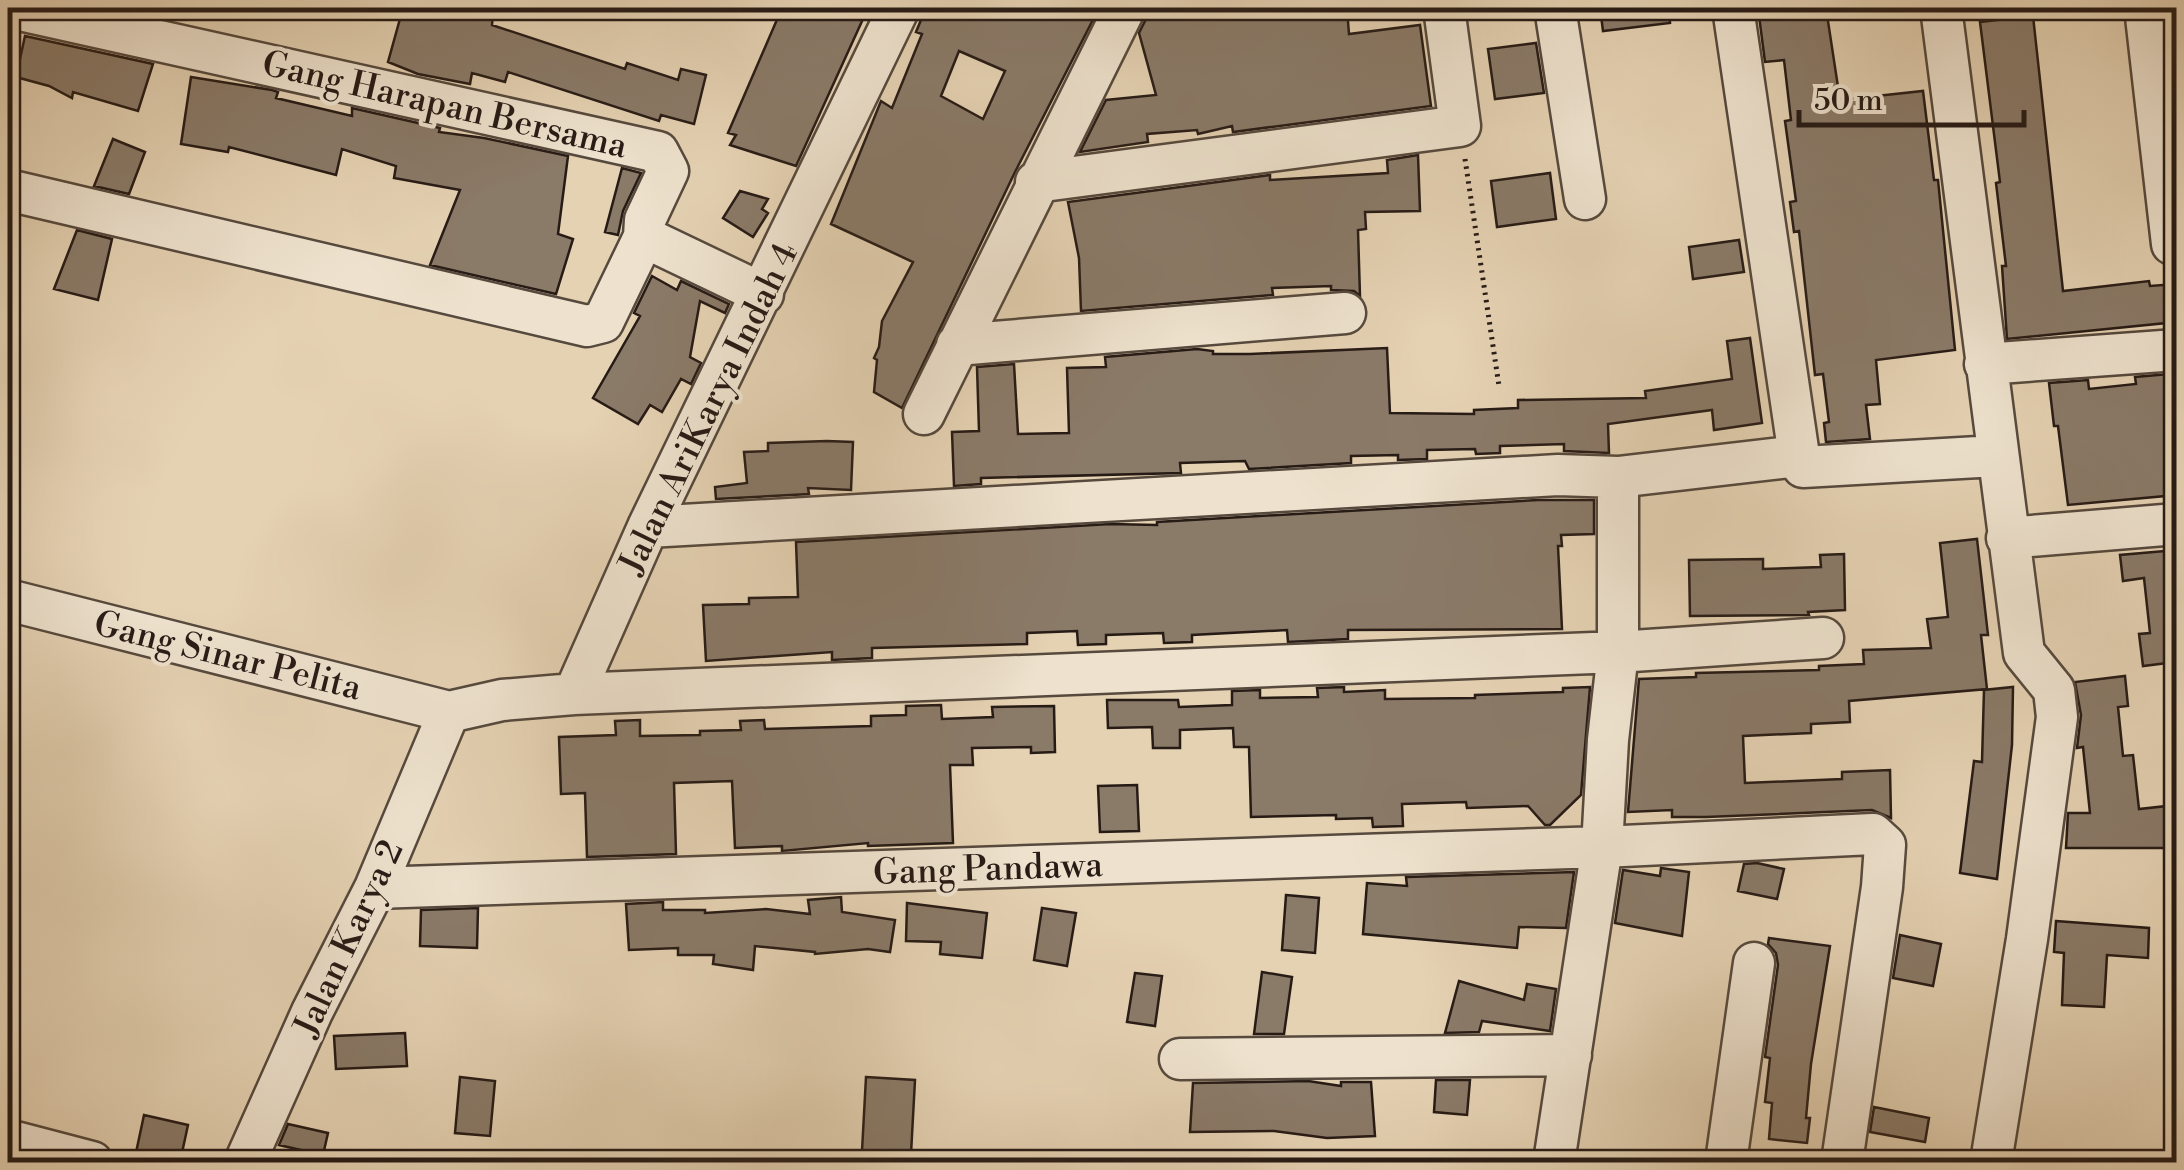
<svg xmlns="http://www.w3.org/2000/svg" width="2184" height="1170" font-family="'Libre Bodoni',serif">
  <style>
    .building { fill: #8a7a68; stroke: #271b16; stroke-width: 2.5; fill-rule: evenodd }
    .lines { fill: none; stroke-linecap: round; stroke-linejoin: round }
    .minor-casing { stroke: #56493d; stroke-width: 45 }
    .path { stroke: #271b16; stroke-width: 5; stroke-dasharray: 2.5 5; stroke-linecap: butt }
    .minor { stroke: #eee2ce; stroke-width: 40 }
    .labels { text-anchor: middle; stroke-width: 8; stroke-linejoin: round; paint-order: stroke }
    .street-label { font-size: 35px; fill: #271b16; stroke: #eee2ce }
  </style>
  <rect width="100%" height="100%" fill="#e5d2b3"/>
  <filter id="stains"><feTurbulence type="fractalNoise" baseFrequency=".002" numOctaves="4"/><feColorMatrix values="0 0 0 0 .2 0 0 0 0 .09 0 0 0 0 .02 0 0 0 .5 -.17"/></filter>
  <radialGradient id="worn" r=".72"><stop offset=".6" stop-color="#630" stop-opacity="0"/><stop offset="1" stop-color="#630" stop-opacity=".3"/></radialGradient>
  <path class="building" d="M403 8H474L493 14 492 25 625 69 627 63 678 80 681 69 706 75 694 124 661 115 659 121 508 72 505 82 472 73 470 84 418 74 388 62Z
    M782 8H868L796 166 730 145 736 135 728 133Z
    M926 8H1099L1015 172 902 408 874 392 877 360 874 358 879 347 882 321 913 262 831 224 881 101 892 108 922 34 916 32ZM959 51 1005 71 983 119 941 96Z
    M1226 8H1347L1349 34 1420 25 1431 106 1233 132 1232 126 1198 134 1197 130 1147 134 1148 142 1080 152 1106 100 1156 95 1139 33 1146 19 1174 12 1176 18 1226 12Z
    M1600 8H1669L1670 23 1603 31Z
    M1758 8H1826L1840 100 1923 91 1934 180H1938L1955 350 1876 360 1880 404 1866 405 1870 439 1826 442 1824 423 1829 422 1823 374 1815 375 1799 231 1794 232 1790 202 1796 201 1785 121 1791 120 1784 60 1765 62Z
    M2033 16 2063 291 2149 281 2150 286 2176 284V322L2007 339 2002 266H2006L1996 183 2000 182 1980 22Z
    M25 36 153 64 138 111 73 92 72 98 49 86 16 77Z
    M1536 43 1544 93 1495 99 1488 49Z
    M191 77 272 90 278 92 276 98 352 116V108L440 128 439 132 484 138 568 156 558 234 573 239 556 294 430 265 460 190 394 178 396 166 342 149 336 175 229 147 228 152 181 144Z
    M113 139 145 152 129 194 94 186Z
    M1418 155 1420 211 1365 212 1366 229 1358 230 1360 296 1354 291 1331 290V286L1272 288 1273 295 1081 311 1079 258 1068 202 1270 175V180L1388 173 1387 160Z
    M622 168 641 173 623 211 618 235 605 232Z
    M1550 173 1556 219 1497 227 1491 181Z
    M740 191 768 199 762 209 768 213 753 237 723 218Z
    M77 230 112 239 98 300 54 289Z
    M1739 240 1744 272 1693 279 1689 247Z
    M652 276 677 290 681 281 729 304 725 313 700 301 690 357 701 363 691 384 681 379 662 412 650 405 638 424 593 398 640 316 634 313Z
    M1750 338 1762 423 1714 430 1712 410 1608 424 1609 453 1564 451V444L1500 446V453L1476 454 1475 449 1427 450V459L1398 460V455L1351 456V463L1249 469 1245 461 1180 463 1181 473 981 478V484L954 486 952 432 979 431 977 367 1014 364 1018 434 1069 433 1067 368 1106 367 1105 357 1197 349 1213 351V354H1250L1387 348 1390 413 1474 414V410L1518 408V400L1646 398 1645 391 1732 379 1727 341Z
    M2169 374 2176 437V495L2068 505 2058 426H2054L2049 383 2088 380 2089 389 2136 384 2135 377Z
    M827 441 853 442 851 490 808 488 809 494 716 499 715 487 747 483 744 452 768 451V443Z
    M1538 500H1594V534L1561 535 1562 546H1558L1562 629 1348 630V639L1288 642 1287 630 1192 635V642L1164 643 1163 633 1106 635V644L1078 645 1077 631 1027 633V644L872 648V658L832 660V652L706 661 703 605 749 604V598L798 597 796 542 1110 524 1157 525V522Z
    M1977 539 1988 635H1981L1987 689 1849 701 1850 722 1811 724V733L1743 736 1745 783 1842 779V772L1890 770 1891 818 1872 810 1706 817H1672V810L1628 812 1639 679 1696 677V673L1819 670V666L1864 664 1863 650 1931 648 1927 619 1948 617 1940 543Z
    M2176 550V662L2143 666 2139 634 2150 633 2144 578 2123 581 2120 555Z
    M1844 554 1845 610 1808 612 1809 615 1690 616 1689 560 1763 559V569L1821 567 1820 555Z
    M2125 676 2128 706 2118 707 2123 756 2133 755 2139 809 2176 805V848H2066L2068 813H2090L2083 747 2077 748 2081 715 2075 682Z
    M1344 687V692L1385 690V699L1475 698V695L1563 692V688L1590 687 1581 795 1550 825H1545L1528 806 1467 808 1466 802 1402 804 1403 826 1373 827 1372 818 1336 819V815L1251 817 1249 747H1234L1233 728 1180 730V748H1153L1152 727 1108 728 1107 700H1178L1179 707 1232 705V691L1260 690V698L1318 697 1317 688Z
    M2013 687 2012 745 1997 879 1960 873 1974 761 1982 762 1984 690Z
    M941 705 942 719 993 717 992 707 1054 706 1055 752 1031 753V747L972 748 973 765H950L953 843 868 846V843L782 851V846L735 848 732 781 674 783 676 854 587 857 585 793 561 794 559 737 616 735 615 721 640 720V736L700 735V731L741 730 740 721 764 720 765 729 871 726V716L906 715V706Z
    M1137 785 1139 831 1100 832 1098 786Z
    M1757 863 1784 869 1777 899 1738 891 1744 864Z
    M1661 868 1689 872 1682 936 1615 923 1623 870 1660 876Z
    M1574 872 1566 928 1519 927 1517 948 1363 934 1367 883 1407 886 1406 877Z
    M1286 895 1319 898 1315 953 1282 950Z
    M841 897 842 912 895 920 890 952 868 949 815 954V952L755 946 753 970 713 964 714 955H678V948L629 950 626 904 663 902V910H705V913L766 909 810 914 808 900Z
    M907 903 987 913 982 958 940 954 941 942 906 941Z
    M478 908 477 948 420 946 421 910Z
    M1042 908 1076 913 1067 966 1034 960Z
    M2056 921 2149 928 2148 958 2107 955 2104 1007 2062 1005 2064 953 2054 952Z
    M1900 935 1941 944 1933 986 1893 978Z
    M1769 938 1830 946 1811 1064 1806 1118H1810L1807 1143 1769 1139 1772 1103 1765 1102 1770 1058 1765 1057 1778 965 1776 953 1768 944Z
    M1262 972 1292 977 1284 1034H1254Z
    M1135 973 1162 976 1155 1026 1127 1022Z
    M1459 981 1524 1000 1527 984 1556 989 1550 1031 1482 1021 1479 1032 1445 1033Z
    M405 1033 407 1066 336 1069 334 1036Z
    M460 1077 495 1081 490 1136 455 1133Z
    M866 1077 915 1080 911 1154 862 1151Z
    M1436 1080H1470L1467 1115 1434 1112Z
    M1308 1081 1341 1086V1082H1371L1375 1136 1327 1138 1274 1131 1190 1132 1193 1083Z
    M1874 1107 1929 1118 1925 1142 1870 1132Z
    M144 1115 188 1125 180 1162H134Z
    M288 1124 328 1133 323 1155 279 1145Z"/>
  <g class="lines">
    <g class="minor-casing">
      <path id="minor" d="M11 8 658 152 668 171 645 220 644 237 763 294
        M1555 8 1585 199
        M1941 8 2024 653 2054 690 2057 717 2027 939 1991 1162
        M2145 8 2172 244
        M1036 182 1460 126 1444 8
        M8 190 587 326 603 322 644 237
        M957 345 1345 313
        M1985 364 2176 350
        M924 414 1125 8
        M1799 456 1803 467 1996 456
        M648 527 1558 475 1618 477 1799 456 1733 8
        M2007 538 2176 524
        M8 600 449 712 502 700 574 694 648 527 899 8
        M574 694 1618 652 1823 638
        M375 888 1602 847 1873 834 1885 845 1882 887 1842 1162
        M1180 1059 1571 1055
        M8 1140 92 1162
        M245 1162 312 1012 375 888 449 712
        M1554 1162 1602 847 1608 740 1618 652V477
        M1726 1162 1754 963"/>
    </g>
    <path class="path" d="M1465 159 1499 386"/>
    <use href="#minor" class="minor"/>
  </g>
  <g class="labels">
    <g class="street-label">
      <text transform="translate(445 104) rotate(13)" y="12">Gang Harapan Bersama</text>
      <text transform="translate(708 408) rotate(-64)" y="12">Jalan AriKarya Indah 4</text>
      <text transform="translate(228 655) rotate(14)" y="12">Gang Sinar Pelita</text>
      <text transform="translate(988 868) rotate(-2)" y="12">Gang Pandawa</text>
      <text transform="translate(348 938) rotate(-65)" y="12">Jalan Karya 2</text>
    </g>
  </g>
  <rect width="2184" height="1170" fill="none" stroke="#e5d2b3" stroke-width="40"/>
  <rect x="10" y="10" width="2164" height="1150" fill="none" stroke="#271b16" stroke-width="5"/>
  <rect x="20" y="20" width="2144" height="1130" fill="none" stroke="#271b16" stroke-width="2.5"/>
  <path d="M1799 110v15h225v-15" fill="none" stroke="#271b16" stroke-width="5"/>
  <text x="1814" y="110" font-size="30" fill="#271b16" stroke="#eee2ce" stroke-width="8" paint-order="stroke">50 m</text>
  <rect width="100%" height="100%" filter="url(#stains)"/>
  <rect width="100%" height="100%" fill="url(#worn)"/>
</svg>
